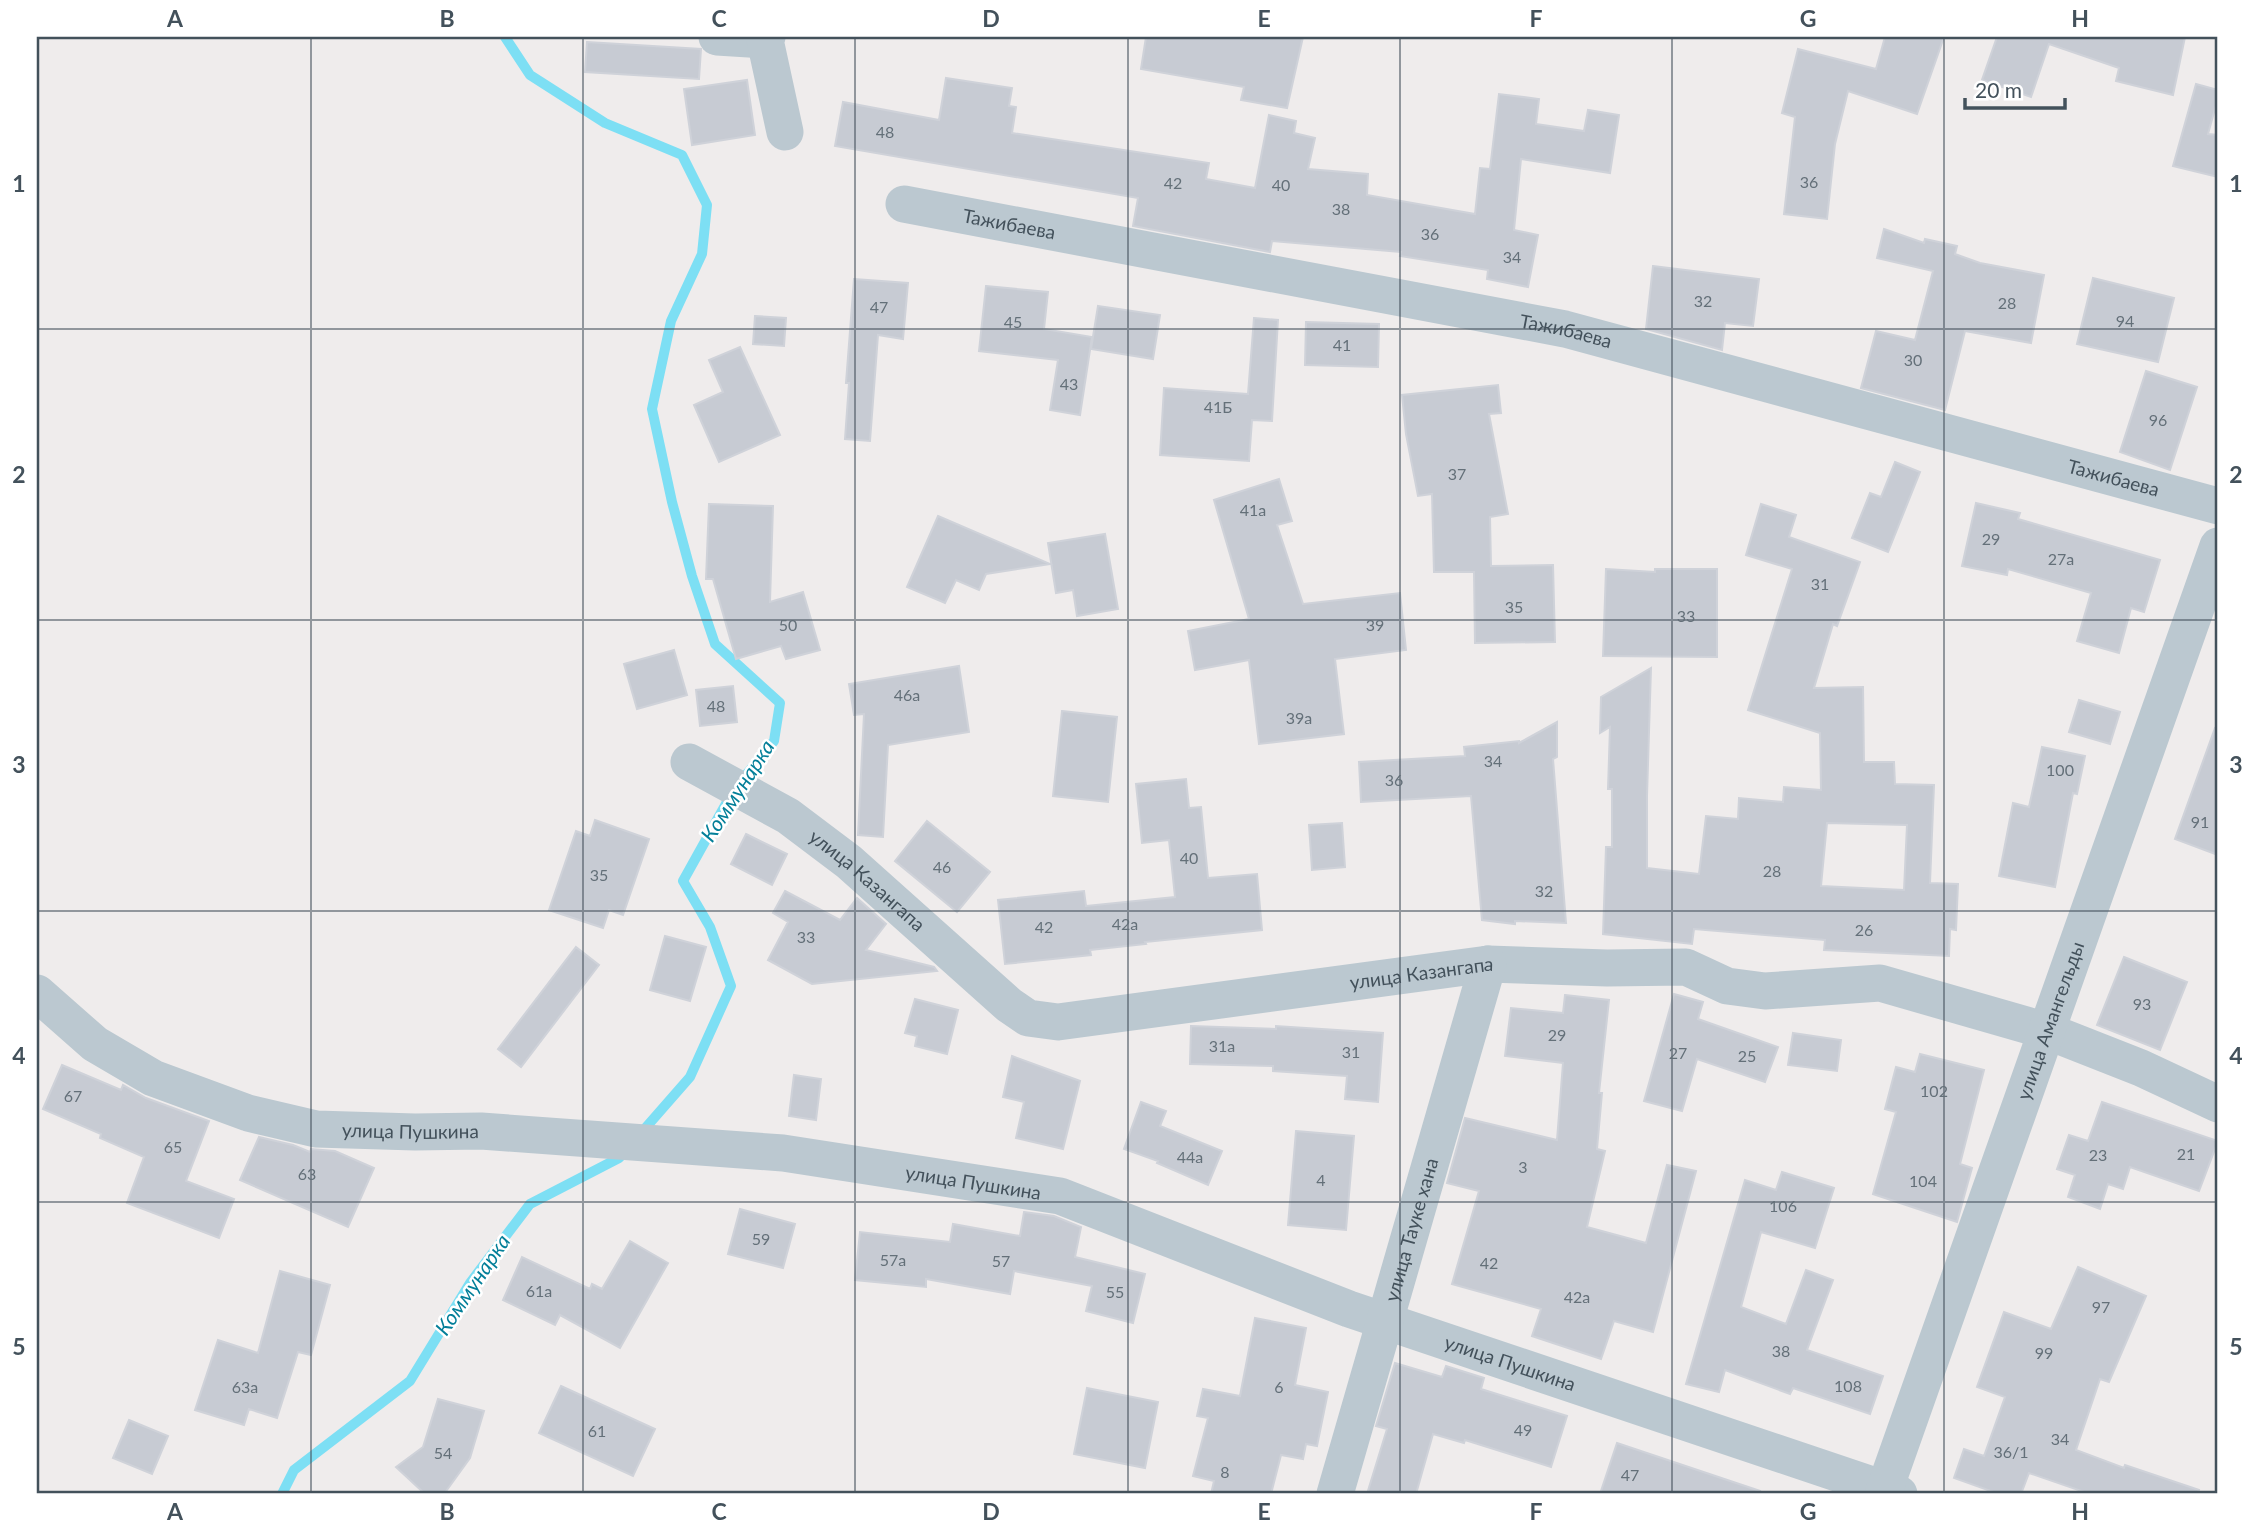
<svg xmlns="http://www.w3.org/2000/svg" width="2255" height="1531" font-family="Lato,sans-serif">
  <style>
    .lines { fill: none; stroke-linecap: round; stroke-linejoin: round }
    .stream { stroke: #7ddff4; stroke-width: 10 }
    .building { fill: #c7cbd3; stroke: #cfd2d9; stroke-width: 2; fill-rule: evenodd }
    .minor { stroke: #bbc8d0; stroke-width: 37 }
    .grid { fill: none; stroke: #43515b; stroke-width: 2; stroke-opacity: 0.55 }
    .labels { text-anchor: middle; stroke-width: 5; stroke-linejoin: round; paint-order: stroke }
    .number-label { font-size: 16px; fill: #647079 }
    .street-label { font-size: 19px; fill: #43515b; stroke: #fff }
    .water-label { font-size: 21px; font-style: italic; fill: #037f99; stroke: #fff }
    .neatline { fill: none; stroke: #43515b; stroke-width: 2.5 }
    .grid-label { font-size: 23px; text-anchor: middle; font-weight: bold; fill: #43515b }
  </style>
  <rect width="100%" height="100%" fill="#efecec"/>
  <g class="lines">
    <path class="stream" d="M505 37 530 75 605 123 682 155 707 205 702 254 671 321 652 409 672 502 692 576 715 644 780 703 774 741 741 781
      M641 1133 690 1077 731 986 710 927 683 881 732 793
      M282 1494 294 1470 410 1381 470 1283 530 1204 619 1158 627 1150"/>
  </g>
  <path class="building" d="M1146 37H1303L1287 108 1241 100 1244 87 1141 69Z
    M1885 37H1944L1917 114 1848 91 1835 144 1827 219 1784 214 1795 117 1782 113 1798 49 1876 69Z
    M1997 37H2185L2173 95 2116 81 2119 68 2049 44 2031 97 1982 80Z
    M587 42 701 49 699 79 585 72Z
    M946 78 1012 88 1009 106 1016 107 1012 133 1209 163 1206 179 1255 188 1269 115 1296 121 1294 133 1315 138 1308 169 1368 174 1367 195 1475 214 1480 168 1490 169 1499 94 1539 99 1536 124 1584 131 1588 110 1619 115 1610 173 1521 159 1514 230 1538 235 1528 287 1487 279 1488 270 1400 256 1401 252 1272 241 1270 252 1133 226 1138 198 835 146 843 102 939 120Z
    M747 80 755 135 692 145 684 89Z
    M2196 84 2218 90V98L2208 134 2218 135V177L2173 166Z
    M1884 229 1924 243 1925 239 1957 246 1955 254 1980 263 2044 275 2031 343 1965 331 1945 410 1861 388 1876 331 1915 340 1933 271 1877 258Z
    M1653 266 1759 279 1753 326 1725 323 1722 350 1646 329Z
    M2093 278 2174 298 2158 362 2077 344Z
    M854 279 908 283 903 339 878 335 870 441 845 439 849 383H846Z
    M986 286 1048 292 1044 329 1092 337 1080 415 1050 410 1058 360 979 351Z
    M1098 306 1160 315 1153 359 1091 349Z
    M755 316 786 318 784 346 753 344Z
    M1254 318 1278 320 1272 421 1252 420 1249 461 1160 455 1164 388 1248 394Z
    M1306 322 1379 324 1378 367 1305 365Z
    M740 347 780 435 719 462 694 405 723 392 709 360Z
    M2146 371 2197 387 2170 470 2120 452Z
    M1498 385 1501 413 1489 414 1508 514 1490 517 1491 566 1553 565 1555 642 1475 643 1474 572H1434L1432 494 1418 496 1406 434 1402 395Z
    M1895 462 1920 472 1888 552 1852 538 1870 493 1881 497Z
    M1279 479 1292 521 1277 525 1303 604 1400 593 1406 650 1335 659 1344 734 1259 744 1249 660 1195 670 1188 631 1249 619 1214 500Z
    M1976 503 2020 513 2018 519 2160 560 2144 612 2131 608 2119 653 2077 641 2091 593 2008 569 2007 575 1962 566Z
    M709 504 773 506 770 602 803 592 820 650 786 659 781 646 736 659 713 579H706Z
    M1761 504 1796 515 1789 537 1860 562 1837 626 1833 624 1814 688 1863 687 1864 762H1894L1895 784 1934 785 1930 883 1958 884 1956 930 1950 929 1949 956 1824 950 1825 940 1694 929 1692 944 1603 934 1606 847H1612V789H1608L1610 727 1600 733 1601 697 1651 668 1647 796V868L1699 874 1706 816 1738 819 1739 798 1783 802 1784 787 1821 790 1820 733 1748 710 1792 569 1746 555ZM1827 823 1907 825 1904 890 1821 886Z
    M938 516 1050 564 986 574 979 590 956 580 945 603 907 587Z
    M1105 534 1118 609 1077 616 1073 590 1056 593 1048 543Z
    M1606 569 1655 572V569H1717V657L1603 656Z
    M674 650 687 695 637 709 624 664Z
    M959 666 969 732 888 745 883 837 858 835 864 714 854 715 849 684Z
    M733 686 737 722 700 726 696 690Z
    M2079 700 2120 712 2110 744 2069 732Z
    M1062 711 1117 717 1108 802 1053 796Z
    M1557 722V757L1553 759 1566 923 1515 921V924L1482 920 1471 796 1361 802 1359 762 1465 756 1464 747 1519 741V743Z
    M2215 728 2218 729V855L2175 839Z
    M2042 747 2085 756 2077 794 2073 793 2055 887 1999 876 2013 803 2029 807Z
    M1186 779 1189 808 1201 807 1208 878 1257 874 1262 930 1145 942 1146 944 1090 950 1091 955 1005 964 998 900 1084 891 1086 906 1175 897 1169 840 1142 843 1136 784Z
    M595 820 649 839 623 915 609 910 603 928 549 910 576 831 590 836Z
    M927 821 990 872 957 912 895 861Z
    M1342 823 1345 867 1312 870 1309 825Z
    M746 834 787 854 772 885 731 864Z
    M785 891 840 920 857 898 886 924 866 950 934 967 937 971 812 984 768 960 788 922 773 913Z
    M665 936 706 947 690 1001 650 990Z
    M576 947 599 965 521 1067 498 1049Z
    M2124 957 2187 982 2160 1050 2097 1025Z
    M1674 994 1703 1002 1698 1019 1778 1047 1765 1082 1697 1059 1682 1111 1644 1101Z
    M1565 995 1609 1000 1599 1093H1602L1597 1149 1605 1151 1587 1227 1646 1243 1667 1165 1696 1171 1653 1332 1614 1321 1601 1359 1532 1336 1541 1309 1452 1284 1479 1191 1447 1183 1465 1118 1557 1140 1563 1063 1505 1056 1511 1008 1563 1013Z
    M915 999 958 1010 947 1054 915 1046 917 1036 905 1033Z
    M1191 1026 1276 1029V1026L1383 1033 1378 1102 1345 1099 1347 1076 1273 1071V1066L1190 1064Z
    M1793 1033 1841 1040 1837 1071 1788 1065Z
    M1920 1054 1984 1070 1960 1164 1972 1168 1957 1222 1873 1194 1896 1112 1885 1109 1896 1067 1915 1072Z
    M1012 1056 1080 1081 1063 1149 1016 1138 1024 1102 1003 1097Z
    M62 1065 121 1090 123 1085 146 1098 209 1121 186 1181 234 1199 219 1238 127 1203 144 1157 100 1138 101 1134 43 1109Z
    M794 1075 821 1079 816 1120 789 1116Z
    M1141 1102 1166 1111 1160 1126 1222 1151 1208 1185 1157 1163 1158 1161 1124 1149Z
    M2102 1102 2218 1141 2199 1191 2130 1167 2123 1189 2108 1184 2100 1209 2068 1197 2075 1175 2057 1169 2069 1135 2088 1141Z
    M1296 1131 1354 1136 1346 1230 1288 1225Z
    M259 1137 293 1145 310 1152 311 1149 335 1151 374 1168 348 1227 240 1180Z
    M1782 1172 1834 1188 1815 1248 1761 1232 1741 1307 1786 1324 1806 1270 1833 1280 1807 1350 1883 1376 1870 1414 1793 1388 1790 1394 1725 1370 1719 1392 1686 1384 1745 1180 1776 1190Z
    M740 1209 795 1224 783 1268 728 1254Z
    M1024 1212 1054 1216 1081 1227 1075 1257 1145 1274 1133 1323 1086 1311 1092 1286 1014 1271 1010 1294 926 1279V1287L855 1280 860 1232 950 1242 953 1224 1020 1236Z
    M630 1241 668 1263 620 1348 560 1315 555 1325 503 1300 522 1257 590 1289 592 1284 602 1289Z
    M2078 1267 2146 1296 2109 1382 2100 1379 2076 1450 2124 1468 2125 1465 2199 1490 2198 1494H2090L2029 1473 2021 1494H1999L1954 1478 1964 1449 1984 1456 2005 1397 1977 1387 2004 1312 2051 1329Z
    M280 1271 330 1285 311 1355 298 1352 277 1418 249 1409 244 1425 195 1410 218 1340 258 1353Z
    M1255 1318 1306 1328 1295 1385 1328 1392 1317 1446 1306 1444 1303 1459 1281 1455 1271 1494H1211L1214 1481 1193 1476 1208 1418 1197 1416 1203 1389 1240 1396Z
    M1395 1363 1442 1377 1446 1366 1484 1378 1481 1389 1567 1416 1551 1467 1465 1440 1464 1443 1433 1434 1416 1494H1367L1387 1429 1376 1426Z
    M561 1386 655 1429 633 1476 539 1433Z
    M1087 1388 1158 1402 1145 1468 1074 1454Z
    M438 1399 484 1411 470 1458 444 1494H425L396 1467 423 1447Z
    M129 1420 168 1436 152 1474 113 1458Z
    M1617 1443 1760 1491 1759 1494H1600Z"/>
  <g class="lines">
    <g class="minor">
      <path d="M717 37 765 40"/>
      <path d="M767 37 765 40 785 132"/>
      <path id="s1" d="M904 204 1565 329 2218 506"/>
      <path id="s2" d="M689 762 788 816 849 862 1009 1005 1028 1018 1058 1022 1488 964 1607 968 1686 967 1727 986 1765 991 1880 983 2047 1031 2141 1068 2218 1104"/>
      <path id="s3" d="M37 993 95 1044 153 1078 248 1113 316 1129 415 1132 481 1131 783 1153 1060 1196 1349 1309 1899 1494"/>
      <path id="s4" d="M1335 1494 1488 964"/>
      <path id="s5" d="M1883 1494 2218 546"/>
    </g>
  </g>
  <path class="grid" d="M311 37V1494M583 37V1494M855 37V1494M1128 37V1494M1400 37V1494M1672 37V1494M1944 37V1494M37 329H2218M37 620H2218M37 911H2218M37 1202H2218"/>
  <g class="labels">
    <g class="number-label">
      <text x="885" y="138">48</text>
      <text x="1809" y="188">36</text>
      <text x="1173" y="189">42</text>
      <text x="1281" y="191">40</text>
      <text x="1341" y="215">38</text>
      <text x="1430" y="240">36</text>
      <text x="1512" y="263">34</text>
      <text x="1703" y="307">32</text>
      <text x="2007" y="309">28</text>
      <text x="879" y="313">47</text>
      <text x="2125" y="327">94</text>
      <text x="1013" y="328">45</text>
      <text x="1342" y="351">41</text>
      <text x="1913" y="366">30</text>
      <text x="1069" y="390">43</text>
      <text x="1218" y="413">41Б</text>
      <text x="2158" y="426">96</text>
      <text x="1457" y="480">37</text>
      <text x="1253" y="516">41а</text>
      <text x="1991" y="545">29</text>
      <text x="2061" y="565">27а</text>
      <text x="1820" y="590">31</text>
      <text x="1514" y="613">35</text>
      <text x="1686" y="622">33</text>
      <text x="788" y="631">50</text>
      <text x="1375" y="631">39</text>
      <text x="907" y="701">46а</text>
      <text x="716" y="712">48</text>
      <text x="1299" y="724">39а</text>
      <text x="1493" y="767">34</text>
      <text x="2060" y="776">100</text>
      <text x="1394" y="786">36</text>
      <text x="2200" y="828">91</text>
      <text x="1189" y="864">40</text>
      <text x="942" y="873">46</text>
      <text x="1772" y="877">28</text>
      <text x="599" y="881">35</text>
      <text x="1544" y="897">32</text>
      <text x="1125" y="930">42а</text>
      <text x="1044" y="933">42</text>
      <text x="1864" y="936">26</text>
      <text x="806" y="943">33</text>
      <text x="2142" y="1010">93</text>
      <text x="1557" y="1041">29</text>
      <text x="1222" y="1052">31а</text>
      <text x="1351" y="1058">31</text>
      <text x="1678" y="1059">27</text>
      <text x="1747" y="1062">25</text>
      <text x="1934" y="1097">102</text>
      <text x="73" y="1102">67</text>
      <text x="173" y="1153">65</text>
      <text x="2186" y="1160">21</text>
      <text x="2098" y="1161">23</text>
      <text x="1190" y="1163">44а</text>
      <text x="1523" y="1173">3</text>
      <text x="307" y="1180">63</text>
      <text x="1321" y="1186">4</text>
      <text x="1923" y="1187">104</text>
      <text x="1783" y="1212">106</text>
      <text x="761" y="1245">59</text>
      <text x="893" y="1266">57а</text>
      <text x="1001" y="1267">57</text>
      <text x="1489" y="1269">42</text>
      <text x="539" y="1297">61а</text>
      <text x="1115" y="1298">55</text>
      <text x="1577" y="1303">42а</text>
      <text x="2101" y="1313">97</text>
      <text x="1781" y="1357">38</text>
      <text x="2044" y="1359">99</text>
      <text x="1848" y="1392">108</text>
      <text x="245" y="1393">63а</text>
      <text x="1279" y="1393">6</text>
      <text x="1523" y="1436">49</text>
      <text x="597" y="1437">61</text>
      <text x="2060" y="1445">34</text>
      <text x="2011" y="1458">36/1</text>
      <text x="443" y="1459">54</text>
      <text x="1225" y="1478">8</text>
      <text x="1630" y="1481">47</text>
    </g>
    <g class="street-label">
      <text dy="7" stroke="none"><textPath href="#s1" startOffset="107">Тажибаева</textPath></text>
      <text dy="7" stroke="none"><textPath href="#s1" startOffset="674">Тажибаева</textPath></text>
      <text dy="7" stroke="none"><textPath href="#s1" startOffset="1241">Тажибаева</textPath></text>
      <text dy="7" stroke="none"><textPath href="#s2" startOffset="215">улица Казангапа</textPath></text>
      <text dy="7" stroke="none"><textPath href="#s2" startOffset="824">улица Казангапа</textPath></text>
      <text dy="7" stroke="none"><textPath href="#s5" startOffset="502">улица Амангельды</textPath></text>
      <text dy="7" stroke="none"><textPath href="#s3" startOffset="410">улица Пушкина</textPath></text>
      <text dy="7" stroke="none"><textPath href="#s3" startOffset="976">улица Пушкина</textPath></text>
      <text dy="7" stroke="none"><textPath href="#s4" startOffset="275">улица Тауке хана</textPath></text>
      <text dy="7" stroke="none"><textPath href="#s3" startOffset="1544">улица Пушкина</textPath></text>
    </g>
    <g class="water-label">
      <text transform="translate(738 791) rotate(-57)" y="7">Коммунарка</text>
      <text transform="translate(473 1285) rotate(-56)" y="7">Коммунарка</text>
    </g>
  </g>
  <rect width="2255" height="1531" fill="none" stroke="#ffffff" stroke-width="77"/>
  <path d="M1965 98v10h100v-10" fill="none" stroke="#43515b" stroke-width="3.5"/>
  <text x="1975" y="98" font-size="21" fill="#43515b" stroke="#ffffff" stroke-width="5" paint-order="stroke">20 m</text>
  <rect x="38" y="38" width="2178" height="1454" class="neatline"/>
  <g class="grid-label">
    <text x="175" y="27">A</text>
    <text x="447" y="27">B</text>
    <text x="719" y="27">C</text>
    <text x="991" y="27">D</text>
    <text x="1264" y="27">E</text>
    <text x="1536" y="27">F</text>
    <text x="1808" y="27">G</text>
    <text x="2080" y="27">H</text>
    <text x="19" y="192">1</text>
    <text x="2236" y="192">1</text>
    <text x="19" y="483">2</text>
    <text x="2236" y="483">2</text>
    <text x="19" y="773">3</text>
    <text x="2236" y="773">3</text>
    <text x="19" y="1064">4</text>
    <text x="2236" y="1064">4</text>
    <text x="19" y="1355">5</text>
    <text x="2236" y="1355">5</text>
    <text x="175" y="1520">A</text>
    <text x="447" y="1520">B</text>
    <text x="719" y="1520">C</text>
    <text x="991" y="1520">D</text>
    <text x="1264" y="1520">E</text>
    <text x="1536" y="1520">F</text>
    <text x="1808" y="1520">G</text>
    <text x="2080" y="1520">H</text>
  </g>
</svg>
